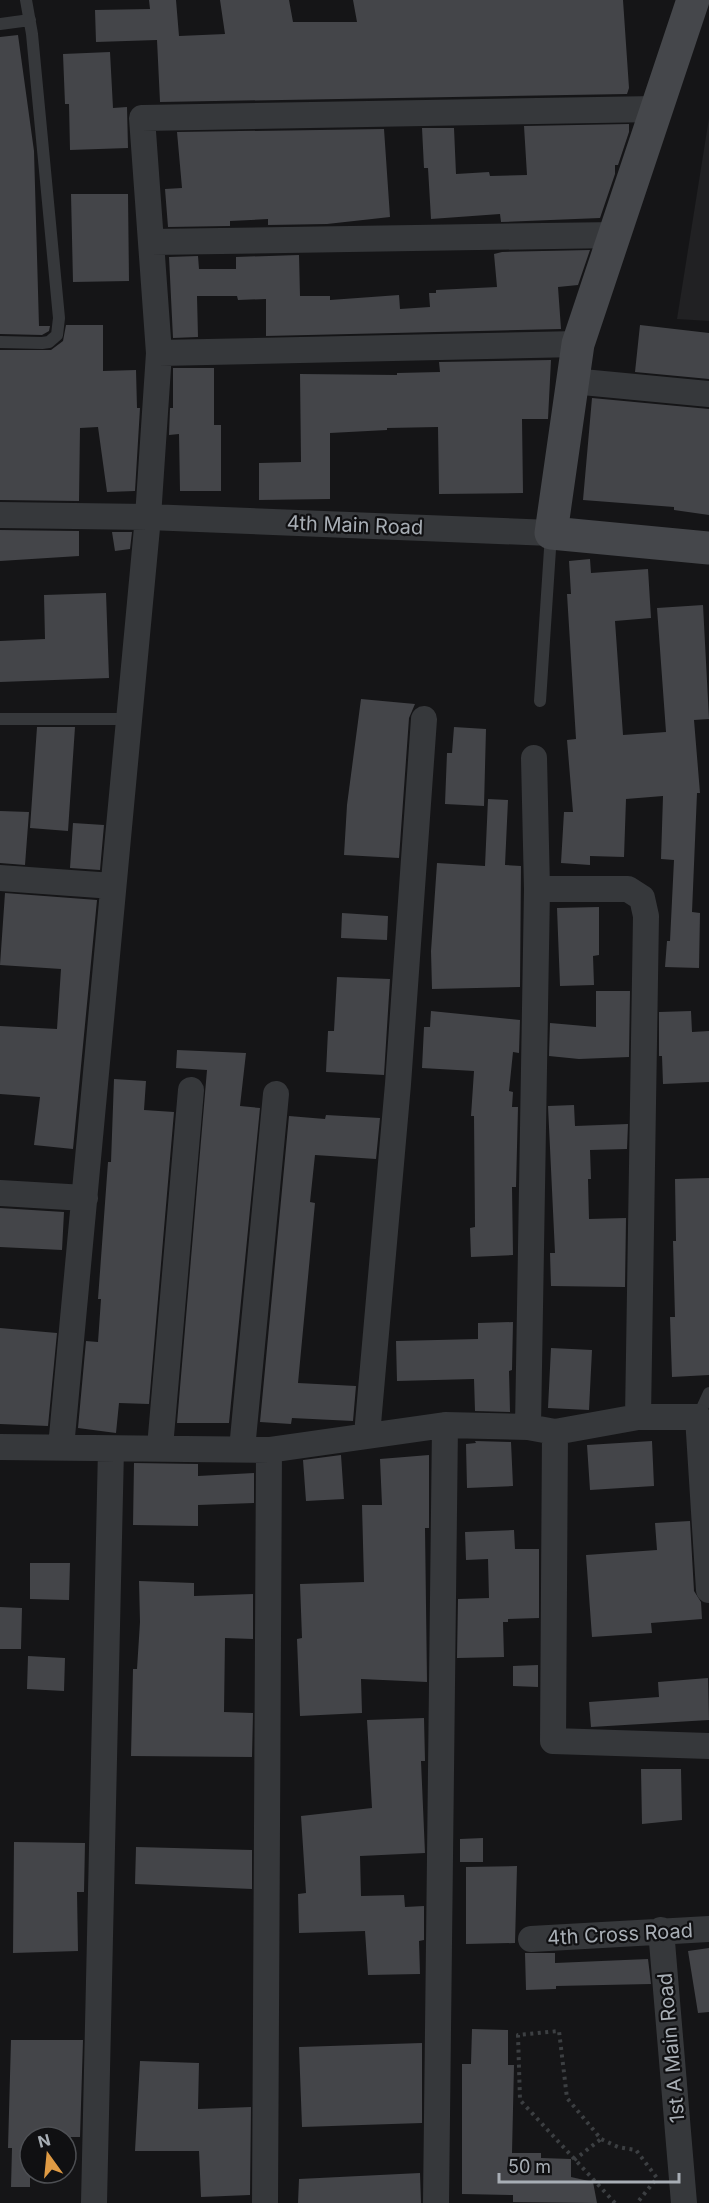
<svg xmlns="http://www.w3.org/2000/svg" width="709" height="2203" font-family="Inter,sans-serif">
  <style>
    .built { fill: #212123 }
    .building { fill: #444549 }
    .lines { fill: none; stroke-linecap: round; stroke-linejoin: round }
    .path { stroke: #3c3f42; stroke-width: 4; stroke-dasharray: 3 4.5; stroke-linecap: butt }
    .lane { stroke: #36383b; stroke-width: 12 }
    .street { stroke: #36383b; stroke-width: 26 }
    .secondary { stroke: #45474b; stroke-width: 33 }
    .labels { text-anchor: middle; stroke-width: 4.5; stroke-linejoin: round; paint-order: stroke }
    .street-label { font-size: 20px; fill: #a8aeb5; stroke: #101012 }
  </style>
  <rect width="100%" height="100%" fill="#151517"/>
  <path class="built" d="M709 118V321L677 319Z"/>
  <path class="building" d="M149 0H176L179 36 225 34 220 0H289L293 22H357L353 0H623L629 88 627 94 160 102 157 40 96 42 95 10 150 9Z
    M18 35 34 151 39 326H50L49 331 42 335 0 334V37Z
    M110 52 113 108 127 107 128 148 70 150 69 104H65L63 54Z
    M629 124V132L618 165H615V174L600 218 501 222 500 214 431 219 428 168H424L422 128H454L456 174 489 172 490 176 527 175 524 126Z
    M384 129 390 217 327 224 268 225V219L230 221V226L168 227 165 189 182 188 177 132Z
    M71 194H128L129 281 73 282Z
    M590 250 578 285 558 287 561 329 266 336V299L238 300 237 296H197L198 337 173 338 169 257 198 256 199 269H236V257L299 255 300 296H330V300L399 295 400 309 430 307 429 293H436V290L497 287 494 254 502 252Z
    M66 325H103V371L136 370 137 408H140L135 491 107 492 98 427 80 428 79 501 0 500V350H51L63 341Z
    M640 325 709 333V379L635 372Z
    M551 360 548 419H522L523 493 439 494 438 427 387 428V430L330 433V499L259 500V463L301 462 300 374 397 375V373L440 372 439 362Z
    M173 368H214V425H221V491H180L179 434 169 435 170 408H173Z
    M592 398 709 409V515L674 510V507L583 500Z
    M0 530 79 531V556L0 561Z
    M112 532H132L130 549 115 551Z
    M590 559 591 573 648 569 651 618 615 621 623 735 666 732 657 608 703 605 709 719 694 720 700 793H697L692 912 700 913 699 968 665 967 667 941H670L674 860 661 859 663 796 626 799 624 857 590 856V865L561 863 564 812H573L567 740 576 739 567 594H571L569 561Z
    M106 593 109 678 0 682V641L45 639 44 595Z
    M361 699 415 704 409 718 399 858 344 855 347 805Z
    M37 727H75L68 831 30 828Z
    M454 727 486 729 484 806 445 804 447 753H452Z
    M488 799 508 800 505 865 521 866 520 987 432 989 431 951 437 863 485 866Z
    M0 811 29 812 25 865 0 863Z
    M73 823 104 825 100 870 70 868Z
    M5 893 97 900 73 1149 34 1145 40 1097 0 1094V1026L57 1029 61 969 0 965Z
    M599 907V955L593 956 594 985 560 986 557 908Z
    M342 913 388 916 387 940 341 938Z
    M337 977 390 979 384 1075 326 1072 328 1031H334Z
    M596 991H630L629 1057 579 1059 549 1056 550 1023 596 1027Z
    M431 1011 520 1020 519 1053 513 1052 509 1091 513 1092 512 1107H518L516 1187H512L513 1255 471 1257 470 1228 475 1227 474 1116H471L474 1071 422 1068 424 1027H430Z
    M691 1011 692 1032 709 1031V1082L663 1084 662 1056H659V1012Z
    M177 1050 246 1053 240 1106 260 1108 229 1423H177L207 1070 176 1068Z
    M114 1079 146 1081 144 1110 174 1112 149 1404 119 1403 116 1433 78 1428 86 1341 98 1342 101 1299H98L108 1162H111Z
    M574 1105 575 1126 628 1124 627 1149 590 1150 591 1179H588L589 1219 626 1218 625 1287 551 1286 550 1253H555L548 1106Z
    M326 1115 380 1118 376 1159 315 1155 310 1202 315 1203 298 1383 356 1386 353 1421 292 1418 291 1424 260 1422 289 1116 325 1119Z
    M709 1178V1375L672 1377 670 1317H675L673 1241H676L675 1179Z
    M0 1208 64 1212 62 1250 0 1247Z
    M513 1322 512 1370 509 1371 510 1412 475 1411 474 1379 397 1381 396 1341 478 1339V1323Z
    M0 1328 57 1333 48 1426 0 1424Z
    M551 1348 592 1350 589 1410 548 1408Z
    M475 1441 511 1442 513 1486 467 1488 466 1444 476 1443Z
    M652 1441 654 1486 590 1490 587 1445Z
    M341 1455 344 1499 306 1501 303 1460Z
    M429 1455V1528H425L427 1682 361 1679 362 1713 300 1716 297 1639 302 1638 300 1584 364 1582 362 1505H382L380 1459Z
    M134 1463 198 1464V1476L254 1473V1503L198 1505V1526L133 1525Z
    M690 1521 694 1591 701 1602 702 1619 651 1623 652 1633 592 1637 586 1555 657 1550 655 1523Z
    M514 1530 515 1549H539V1618L508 1619V1622H503L504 1657 457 1658 458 1599 489 1598 488 1559 466 1560 465 1532Z
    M30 1563H70L69 1600 30 1599Z
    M139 1581 194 1583V1596L253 1594V1639L225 1638 224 1712 253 1713 252 1757 131 1756 133 1669H137L140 1622Z
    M0 1607 22 1608 21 1649H0Z
    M28 1656 65 1658 64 1691 27 1689Z
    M538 1665V1687L513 1686V1666Z
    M708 1678 709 1720 591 1727 589 1702 659 1697 658 1682Z
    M424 1718 425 1761H421L425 1853 360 1856 361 1896 404 1895 405 1907 424 1906V1940L419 1941 420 1974 368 1975 365 1931 299 1933 298 1894 306 1893 301 1816 372 1808 367 1720Z
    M641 1769H681L682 1820 642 1824Z
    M483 1838V1862H460V1839Z
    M14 1842 85 1843 84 1892H77L78 1951 13 1953Z
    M136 1847 252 1850V1889L135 1884Z
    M517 1866 515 1943 466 1944V1867Z
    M709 1948V2012L698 2013 688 1951Z
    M525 1953H555V1963L648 1959 651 1984 556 1986V1989L526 1990Z
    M472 2029 508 2030V2065H514L512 2153H541V2158L571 2159V2177L593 2182 597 2203 513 2202V2195L462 2194V2064H471Z
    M11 2040H83L80 2137H30V2187H11L12 2148H8Z
    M422 2043V2123L302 2127 299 2047Z
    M140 2061 199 2063 198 2109 251 2107 250 2195 201 2197 199 2151H135Z
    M420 2173 421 2203H298L299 2179Z"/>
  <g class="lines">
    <path class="path" d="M574 2160 601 2139
      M615 2203 520 2100 518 2035 559 2031 567 2098 601 2139 618 2147 636 2150 657 2178 637 2203"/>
    <path class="lane" d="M0 24 30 20
      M0 342 42 343 49 342 57 335 59 318 32 34 26 0
      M540 701 551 534
      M0 719H129
      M698 1417 709 1393"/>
    <path class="street" d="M151 242 616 235
      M159 353 578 344
      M572 381 709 394
      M0 515 148 517 551 533
      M0 878 113 886
      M537 889H628L642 898 646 916 638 1417
      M0 1193 85 1198
      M528 1427 537 889 534 758
      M555 1432 553 1741 709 1746
      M367 1435 398 1084 424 719
      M0 1447 269 1450 445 1425 528 1427 555 1432 638 1417H698L709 1590
      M61 1447 148 517 159 353 142 118 656 109
      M160 1447 191 1090
      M242 1449 276 1094
      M661 1930 684 2203
      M531 1939 709 1929
      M94 2203 111 1449
      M265 2203 269 1450
      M436 2203 445 1425"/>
    <path class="secondary" d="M693 0 578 344 551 533 709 548"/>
  </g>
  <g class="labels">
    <g class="street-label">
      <text transform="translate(355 525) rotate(2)" y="7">4th Main Road</text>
      <text transform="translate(620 1934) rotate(-3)" y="7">4th Cross Road</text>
      <text transform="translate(671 2048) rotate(-95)" y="7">1st A Main Road</text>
    </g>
  </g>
  <g transform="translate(48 2155) rotate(345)"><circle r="28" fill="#101012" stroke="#4d4f53" stroke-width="1.5"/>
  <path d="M0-4.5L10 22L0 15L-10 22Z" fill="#e09b44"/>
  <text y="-9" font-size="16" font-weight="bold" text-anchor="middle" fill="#a8aeb5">N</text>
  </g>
  <path d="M499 2173v9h180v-9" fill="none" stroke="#a8aeb5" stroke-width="3"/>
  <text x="508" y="2173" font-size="18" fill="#a8aeb5" stroke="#101012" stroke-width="4.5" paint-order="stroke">50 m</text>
</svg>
